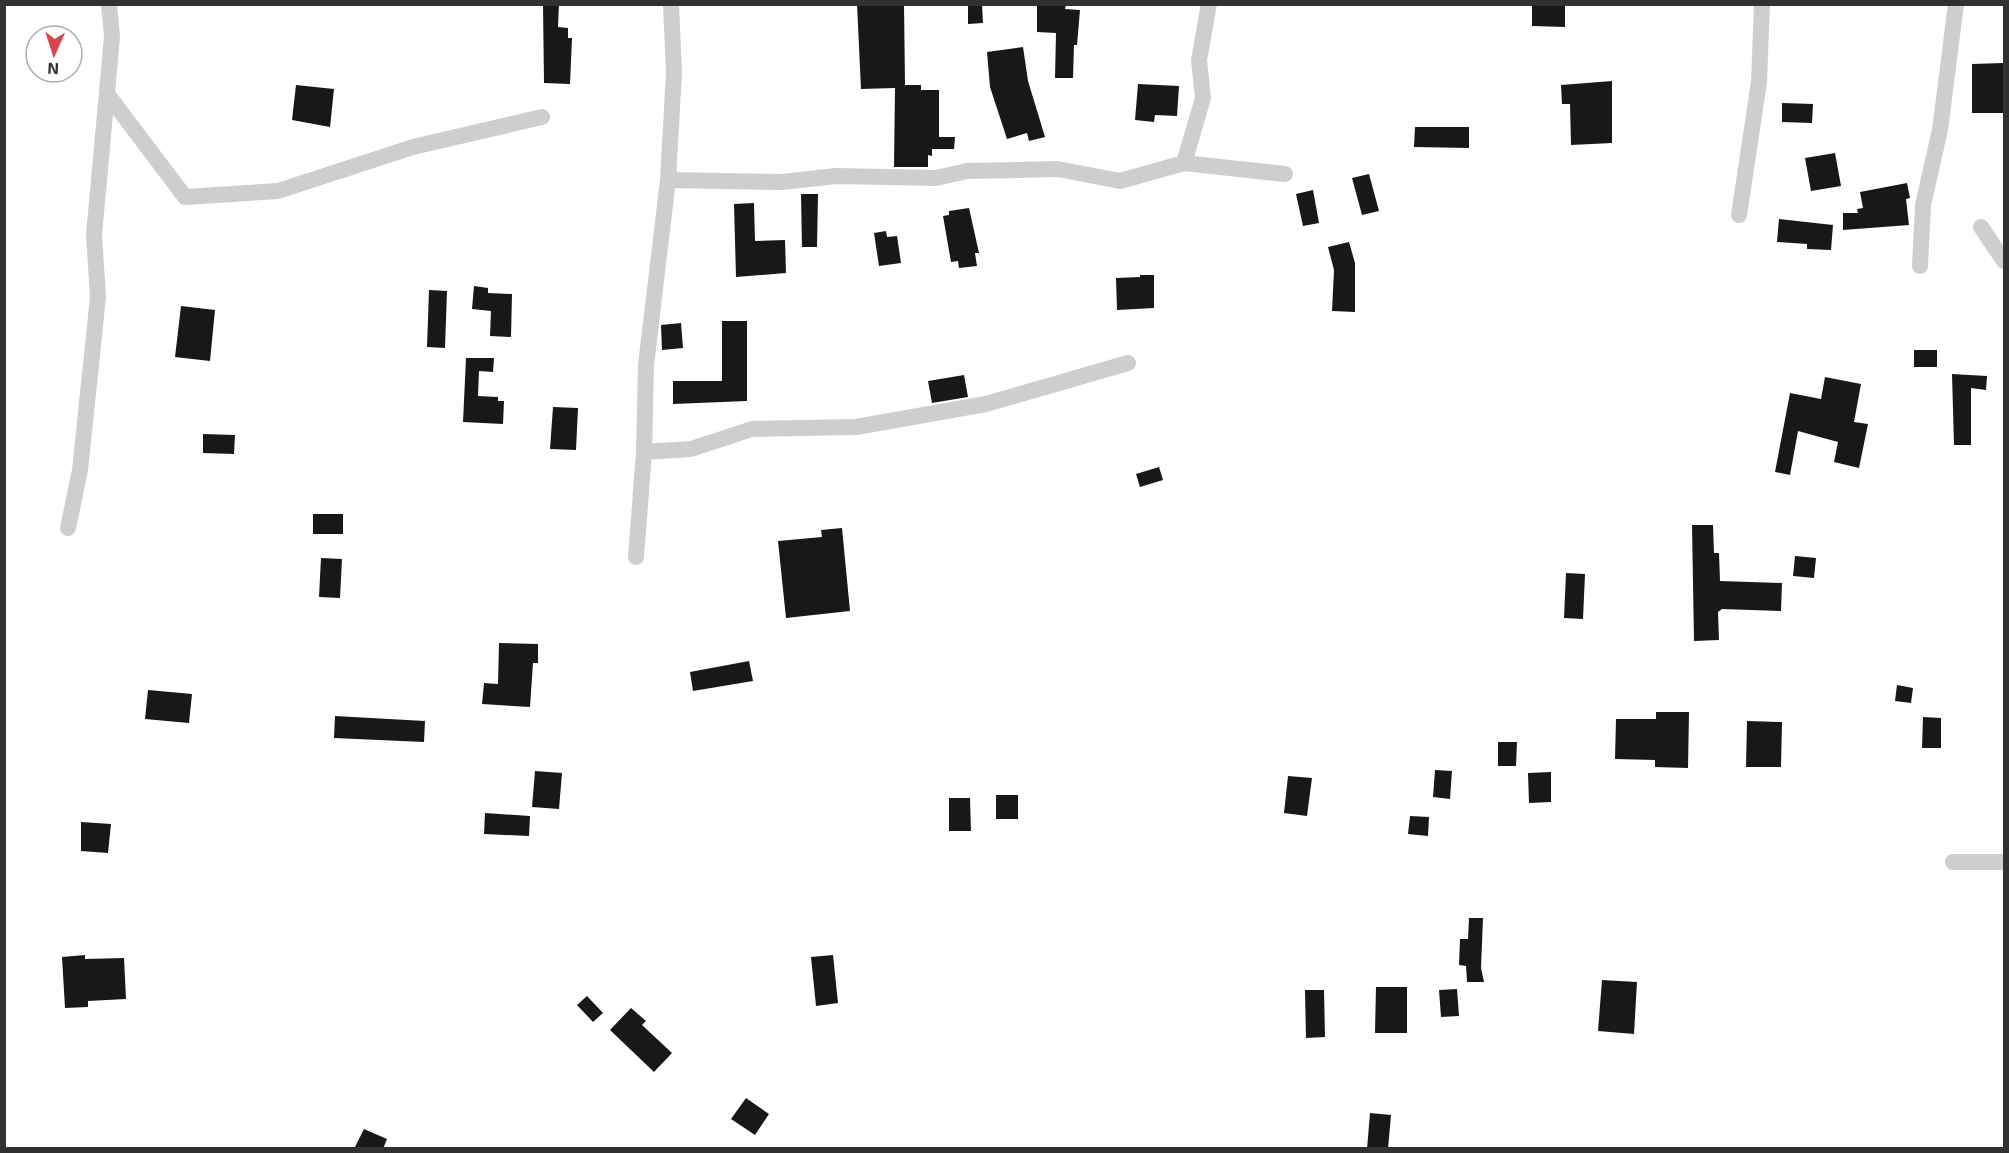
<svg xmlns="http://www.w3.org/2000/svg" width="2009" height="1153" font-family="'Exo 2',sans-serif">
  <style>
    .building { fill: #181818 }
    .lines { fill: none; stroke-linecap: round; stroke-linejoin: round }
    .minor { stroke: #cecece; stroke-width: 16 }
  </style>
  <rect width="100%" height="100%" fill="#fff"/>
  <path class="building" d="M543 4H559L558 27 568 28V38H572L570 84 544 83Z
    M857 4H904L905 85H921V90H939V137H955L954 149H932V156L928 155V167H894L895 88 861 89Z
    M968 4H982L983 23 968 24Z
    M1037 4H1066L1065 9 1080 10 1077 45H1074L1073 78H1055L1056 33 1037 32Z
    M1532 4H1565V27L1532 26Z
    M1023 47 1028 81 1045 137 1029 141 1027 133 1007 139 990 87 987 52Z
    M2004 63V113H1972V64Z
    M1612 81V143L1571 145 1570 104H1562L1561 85Z
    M1138 84 1179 86 1177 116 1155 115 1154 122 1135 120Z
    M296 85 334 89 330 127 292 120Z
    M1782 103 1813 104 1812 123 1782 122Z
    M1415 127H1469V148L1414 147Z
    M1835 153 1841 186 1811 191 1805 158Z
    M1369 174 1379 211 1362 215 1352 178Z
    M1907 183 1910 198 1906 199 1909 225 1843 230V213H1858L1857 209 1863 208 1860 192Z
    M1313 190 1319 223 1303 226 1296 194Z
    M801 194H818L817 247H802Z
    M754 203 755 241 785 240 786 273 736 277 734 204Z
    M969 208 979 253H975L977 266 959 268 958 261 951 262 943 216 949 215V211Z
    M1779 219 1833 225 1831 250 1807 249V244L1777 242Z
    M886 231 887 237 897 236 901 263 879 266 874 233Z
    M1349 242 1355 263V312L1332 311 1334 270 1328 247Z
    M1140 275H1154V308L1117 310 1116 278 1140 277Z
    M474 286 488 288V293L512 294 511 337 490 336 491 311 472 309Z
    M429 290 447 291 445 348 427 347Z
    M181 306 215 310 210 361 175 357Z
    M722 321H747V401L673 404V381H722Z
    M681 323 683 348 662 350 661 325Z
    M1914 350H1937V367H1914Z
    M466 358H494L493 372 479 371 478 396 498 397V401H504L503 424 463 422Z
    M1952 374 1987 376 1986 390 1971 388V445H1954Z
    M964 375 968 397 932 403 928 381Z
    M1825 377 1861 384 1854 422 1868 424 1859 468 1834 462 1838 442 1798 431 1790 475 1775 472 1790 393 1821 399Z
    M553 407 578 408 576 450 550 449Z
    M203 434 235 435 234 454 203 453Z
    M1159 467 1163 480 1140 487 1136 474Z
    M313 514H343V534H313Z
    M1692 525H1713L1714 553H1719L1720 581 1782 583 1781 611 1722 609 1718 612 1719 640 1694 641Z
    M842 528 850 611 786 618 778 541 822 537 821 530Z
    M1795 556 1816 558 1814 578 1793 576Z
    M321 558 342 559 340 598 319 597Z
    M1566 573 1585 574 1583 619 1564 618Z
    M499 643 538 644V663H533L530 707 482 704 484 683 498 684Z
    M749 661 753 681 693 691 690 672Z
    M1897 685 1913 688 1911 703 1895 701Z
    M148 690 192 694 189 723 145 719Z
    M1656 712H1689L1688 768 1655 767V760L1615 759 1616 719H1656Z
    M335 716 425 721 424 742 334 738Z
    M1923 717 1941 718V748H1922Z
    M1747 721 1782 722 1781 767H1746Z
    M1498 742H1517L1516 766H1498Z
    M1435 770 1452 771 1450 799 1433 797Z
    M535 771 562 773 559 809 532 807Z
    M1551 772V802L1529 803 1528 773Z
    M1288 776 1312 778 1307 816 1284 813Z
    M996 795H1018V819H996Z
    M949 798H970L971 831H949Z
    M485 813 530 816 529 836 484 834Z
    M1410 816 1429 817 1428 836 1408 834Z
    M81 822 111 824 108 853 81 851Z
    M1469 918H1483L1481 968 1484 982H1467L1466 966 1459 965 1460 939H1468Z
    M85 955V959L124 958 126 999 88 1001V1007L65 1008 62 957Z
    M833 955 838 1003 816 1006 811 957Z
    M1602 980 1637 982 1634 1034 1598 1031Z
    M1376 987H1407V1033H1375Z
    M1457 989 1459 1016 1441 1017 1439 990Z
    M1305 990H1324L1325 1037 1306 1038Z
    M587 996 603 1013 593 1022 577 1005Z
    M631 1008 646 1021 642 1025 672 1053 654 1072 610 1030Z
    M746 1098 769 1114 755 1135 731 1119Z
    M1370 1113 1391 1115 1388 1149H1367Z
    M364 1129 387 1139 383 1149H354Z"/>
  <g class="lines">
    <path class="minor" d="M108 95 185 197 278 191 413 147 542 117
      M1184 163 1203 98 1199 60 1209 4
      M668 180 782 182 836 176 936 178 967 171 1058 169 1120 181 1184 163 1285 174
      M1739 215 1759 82 1762 4
      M1981 227 2004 261
      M1920 266 1923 205 1940 130 1956 4
      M644 452 691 449 752 429 856 427 986 404 1128 363
      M68 528 80 470 98 297 94 235 112 37 109 4
      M636 557 644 452 646 365 668 180 674 73 671 4
      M1953 862H2004"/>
  </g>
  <rect width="2009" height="1153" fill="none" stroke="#313131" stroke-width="12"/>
  <g transform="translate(54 54) rotate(183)"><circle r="28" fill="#ffffff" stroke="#adadad" stroke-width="1.5"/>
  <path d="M0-4.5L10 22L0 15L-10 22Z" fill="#d4484b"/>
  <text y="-9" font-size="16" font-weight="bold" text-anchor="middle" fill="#313131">N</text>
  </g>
</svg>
